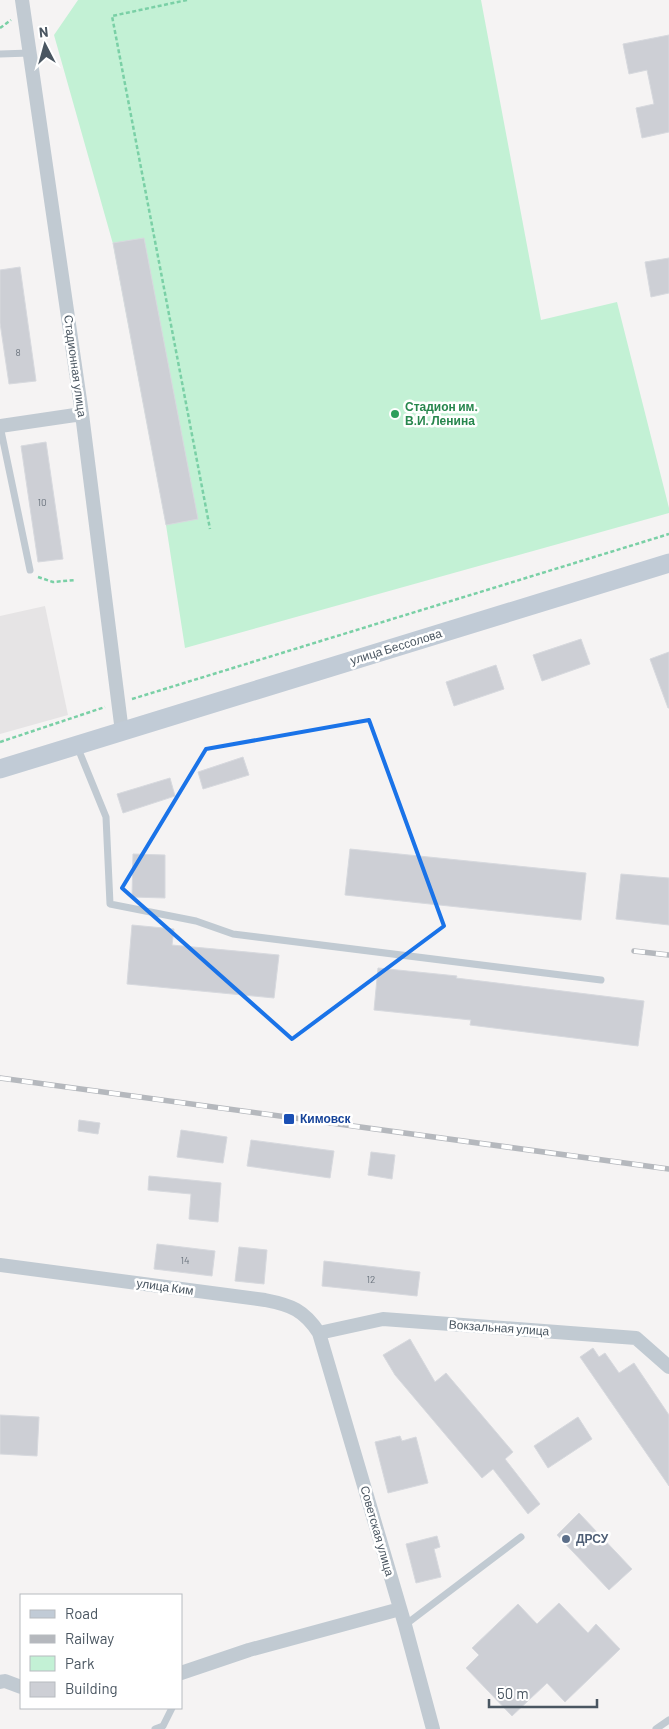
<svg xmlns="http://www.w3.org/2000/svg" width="669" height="1729" font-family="Barlow,sans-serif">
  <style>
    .education { fill: #e6e4e5 }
    .green { fill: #c3f1d5 }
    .building { fill: #cdcfd5; stroke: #d7d9de }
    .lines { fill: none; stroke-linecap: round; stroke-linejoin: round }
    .path { stroke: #7ad0a6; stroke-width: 2.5; stroke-dasharray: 4 2.5; stroke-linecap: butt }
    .service { stroke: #c1cad2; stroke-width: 7 }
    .minor { stroke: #c1cad2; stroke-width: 14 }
    .secondary { stroke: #c1cbd6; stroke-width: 19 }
    .rail-casing { stroke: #b5b8bd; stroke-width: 5.5 }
    .rail { stroke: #fff; stroke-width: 4; stroke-dasharray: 11; stroke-linecap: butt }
    .marked { fill: none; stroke: #1a73e8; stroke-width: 4; stroke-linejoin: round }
    .leisure-dot { fill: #2e9e5b; stroke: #fff; stroke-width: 2 }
    .transit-dot { fill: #1a4fb4; stroke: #fff; stroke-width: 2 }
    .service-dot { fill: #5c6f8a; stroke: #fff; stroke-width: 2 }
    .labels { text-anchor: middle; stroke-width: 5; stroke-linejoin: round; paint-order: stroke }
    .number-label { font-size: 10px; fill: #6b747e }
    .street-label { font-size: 12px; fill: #4a5661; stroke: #fff }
    .leisure-label { font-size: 12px; font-weight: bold; fill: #27864d; stroke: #fff; text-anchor: start }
    .transit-label { font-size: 12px; font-weight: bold; fill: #164399; stroke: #fff; text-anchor: start }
    .service-label { font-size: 12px; font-weight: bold; fill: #4e5e75; stroke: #fff; text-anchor: start }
  </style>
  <rect width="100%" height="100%" fill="#f5f3f3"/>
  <path class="education" d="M45 606 68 715 0 734V616Z"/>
  <path class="green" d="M78 0H481L541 320 617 302 669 508V513L185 648 166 525 113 244 54 35Z"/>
  <path class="building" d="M669 35V132L642 138 636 108 654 104 647 70 629 74 623 44Z
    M144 238 198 519 166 525 113 243Z
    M669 258V293L651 297 645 262Z
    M20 267 36 381 9 384 0 323V270Z
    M46 442 63 559 38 562 21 446Z
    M581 639 590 664 542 681 533 655Z
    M669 652V708H668L650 659Z
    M496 665 504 689 454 706 446 682Z
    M243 757 249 775 203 789 198 772Z
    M170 778 175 796 123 813 117 794Z
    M350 849 586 873 581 920 345 895Z
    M133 854 165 855V898L132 897Z
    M621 874 669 878V925L616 919Z
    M132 925 174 929 172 945 279 955 274 998 127 984Z
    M378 968 457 976 456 978 644 1001 638 1046 470 1025 471 1020 374 1010Z
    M79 1120 100 1123 98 1134 78 1131Z
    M181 1130 227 1137 223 1163 177 1157Z
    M251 1140 334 1151 330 1178 247 1166Z
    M371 1152 395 1155 392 1179 368 1175Z
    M149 1176 221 1183 218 1222 189 1219 191 1194 148 1190Z
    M157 1244 215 1251 212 1276 154 1269Z
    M239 1247 267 1250 264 1284 235 1281Z
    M324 1261 420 1272 417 1296 322 1286Z
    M410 1339 435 1382 446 1373 513 1452 505 1459 540 1504 528 1514 493 1469 482 1478 395 1375 383 1355Z
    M593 1348 599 1357 605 1353 619 1373 634 1363 669 1415V1486L580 1357Z
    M0 1415 39 1417 37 1456 0 1454Z
    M578 1417 592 1439 548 1468 534 1446Z
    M400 1436 402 1441 416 1437 428 1483 388 1493 375 1442Z
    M579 1513 632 1569 609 1590 557 1535Z
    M437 1536 440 1547 434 1549 441 1577 416 1583 406 1544Z
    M559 1603 588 1633 596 1624 620 1649 565 1702 547 1683 512 1716 466 1668 479 1655 472 1648 518 1604 537 1624Z"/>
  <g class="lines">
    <path class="path" d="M187 0 112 16 210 529
      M0 28 11 20
      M38 577 53 582 76 580
      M132 699 669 534
      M0 742 105 707"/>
    <path class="service" d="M0 54 30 53
      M0 426 30 570
      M77 746 106 817 110 904 196 921 233 934 601 980
      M405 1625 521 1537
      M155 1729 163 1726 172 1708
      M656 1729 669 1720"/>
    <path class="minor" d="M22 0 82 414 122 732
      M0 426 82 414
      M0 1265 265 1300C291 1305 304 1310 319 1333L405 1625 433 1729
      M319 1333 383 1319 636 1338 669 1367
      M181 1673 249 1650 400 1609
      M0 1682 5 1681 21 1687"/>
    <path class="secondary" d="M0 769 669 563"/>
    <g class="rail-casing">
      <path id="rail" d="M634 951 669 955
        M0 1078 669 1169"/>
    </g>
    <use href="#rail" class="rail"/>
  </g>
  <path class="marked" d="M369 720 444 926 292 1039 122 888 206 749Z"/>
  <circle class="leisure-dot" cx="395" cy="414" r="5"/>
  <rect class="transit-dot" x="283" y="1113" width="12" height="12" rx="2.5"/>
  <circle class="service-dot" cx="566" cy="1539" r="5"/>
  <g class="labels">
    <g class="number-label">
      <text x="18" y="356">8</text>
      <text x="42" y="506">10</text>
      <text x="185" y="1264">14</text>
      <text x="371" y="1283">12</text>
    </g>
    <g class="street-label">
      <text transform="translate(75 366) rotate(82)" y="4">Стадионная улица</text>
      <text transform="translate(396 647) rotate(-17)" y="4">улица Бессолова</text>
      <text transform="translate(165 1287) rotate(8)" y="4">улица Ким</text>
      <text transform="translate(499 1328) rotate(4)" y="4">Вокзальная улица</text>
      <text transform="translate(377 1531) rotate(74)" y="4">Советская улица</text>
    </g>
    <g class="leisure-label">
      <text x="405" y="411">Стадион им.<tspan x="405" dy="14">В.И. Ленина</tspan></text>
    </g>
    <g class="transit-label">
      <text x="300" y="1123">Кимовск</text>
    </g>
    <g class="service-label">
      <text x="576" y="1543">ДРСУ</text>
    </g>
  </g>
  <rect x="20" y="1594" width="162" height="115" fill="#ffffff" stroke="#b7bbc0"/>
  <rect x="30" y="1610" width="25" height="8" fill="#c1cbd6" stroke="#b7bbc0"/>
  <text x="65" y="1619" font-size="15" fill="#4a5661">Road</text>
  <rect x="30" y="1635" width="25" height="8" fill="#b5b8bd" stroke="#b7bbc0"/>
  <text x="65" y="1644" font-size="15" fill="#4a5661">Railway</text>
  <rect x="30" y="1656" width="25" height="15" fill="#c3f1d5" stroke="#b7bbc0"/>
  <text x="65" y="1669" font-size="15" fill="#4a5661">Park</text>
  <rect x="30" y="1682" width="25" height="15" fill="#cdcfd5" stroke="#b7bbc0"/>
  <text x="65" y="1694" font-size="15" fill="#4a5661">Building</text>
  <g transform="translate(45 45) rotate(354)" stroke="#ffffff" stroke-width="4" paint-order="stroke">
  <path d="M0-4L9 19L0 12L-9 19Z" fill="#4a5661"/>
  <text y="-8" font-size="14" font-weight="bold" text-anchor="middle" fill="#4a5661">N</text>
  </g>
  <path d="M489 1699v8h108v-8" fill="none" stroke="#4a5661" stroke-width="2.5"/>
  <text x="497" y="1699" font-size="15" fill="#4a5661" stroke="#ffffff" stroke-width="4" paint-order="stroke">50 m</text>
</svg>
